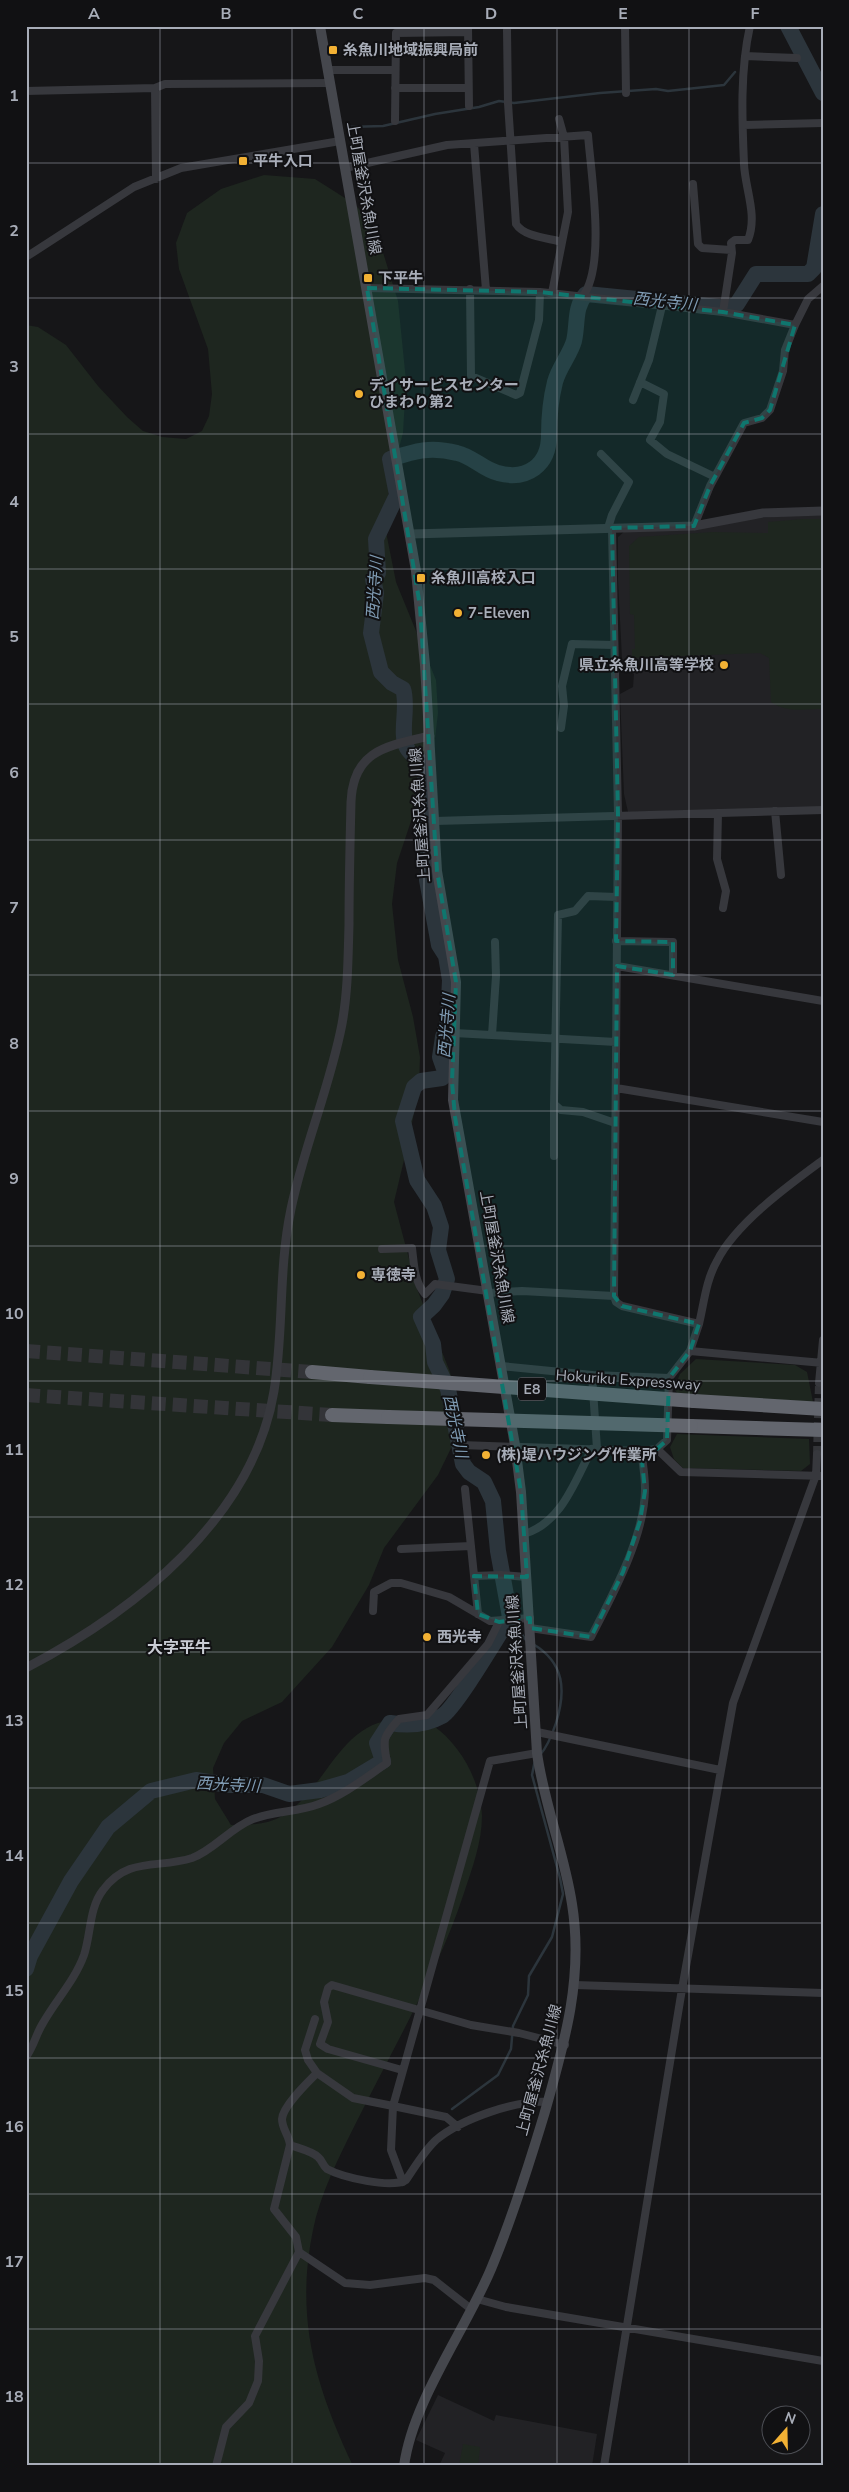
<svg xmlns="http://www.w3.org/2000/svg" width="849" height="2492" font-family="'Nunito Sans','Noto Sans JP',sans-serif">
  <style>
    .built { fill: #222225 }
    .green { fill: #1e261f }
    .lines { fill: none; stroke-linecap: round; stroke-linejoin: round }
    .stream { stroke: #2c353c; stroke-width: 2.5 }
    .river { stroke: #2c353c; stroke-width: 16 }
    .minor-tunnel { stroke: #333438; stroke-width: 8; stroke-dasharray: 8 4; stroke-linecap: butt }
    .motorway-tunnel { stroke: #333438; stroke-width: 14; stroke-dasharray: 14 7; stroke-linecap: butt }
    .minor { stroke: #37383d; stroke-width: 8 }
    .tertiary { stroke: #37383d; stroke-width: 9 }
    .secondary { stroke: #45474d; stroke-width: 10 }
    .motorway { stroke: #63666e; stroke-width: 14 }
    .motorway-bridge { stroke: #63666e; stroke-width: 14 }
    .marked { fill: #0f766e; fill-opacity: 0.2; stroke: #0f766e; stroke-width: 4; stroke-dasharray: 10 6; stroke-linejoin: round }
    .grid { fill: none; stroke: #a8adb8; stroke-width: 1; stroke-opacity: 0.55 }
    .poi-dot { fill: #f2b134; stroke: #111113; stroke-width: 2 }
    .labels { text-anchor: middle; stroke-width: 4; stroke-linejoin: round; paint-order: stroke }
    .shield { fill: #111113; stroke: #7b7e86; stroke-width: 1 }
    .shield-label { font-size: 14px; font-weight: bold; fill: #a8adb8 }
    .poi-label { font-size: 15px; font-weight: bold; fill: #a8adb8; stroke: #111113; text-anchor: start }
    .street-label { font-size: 15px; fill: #a8adb8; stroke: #111113 }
    .water-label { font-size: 16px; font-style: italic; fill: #7f9bb3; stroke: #111113 }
    .neighbourhood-label { font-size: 16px; font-weight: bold; fill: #c9ccd4; stroke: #111113 }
    .neatline { fill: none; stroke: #a8adb8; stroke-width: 2 }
    .grid-label { font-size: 16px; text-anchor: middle; font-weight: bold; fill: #a8adb8 }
  </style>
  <rect width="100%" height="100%" fill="#161618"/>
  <path class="built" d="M823 515V807L628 812 624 794 620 694 633 687 634 674 627 671 622 659 618 580V537L625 531 783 516Z
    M438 2395 494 2421 496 2415 597 2434 592 2466H439L445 2453 416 2440Z"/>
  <path class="green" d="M264 175 315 179 356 205 377 233 398 301 406 381 403 433 391 478 384 522 396 582 436 680 438 713 431 773 413 815 397 863 392 904 398 960 413 1017 420 1057 419 1086 409 1139 394 1202 417 1289 450 1372 458 1409 453 1444 438 1475 384 1548 369 1585 332 1647 282 1702 242 1721 224 1743 213 1768 215 1799 231 1825C248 1825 267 1825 282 1816 327 1790 340 1719 399 1720 406 1720 414 1718 420 1720 435 1724 448 1737 457 1749 471 1767 481 1792 482 1816 482 1842 472 1869 464 1893 439 1969 398 2039 362 2111 345 2145 326 2181 316 2217 293 2311 313 2381 353 2466H26V325L38 327 66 345 98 386 127 417 143 431 162 437 186 439 202 431 209 416 212 394 208 349 179 269 176 243 187 213 221 189Z
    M803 519H823V709C805 709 787 713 771 702L769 658 760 653 632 658V649H635L634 615 630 614 629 546 639 537 713 532 768 533V522Z
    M696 1359 795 1365 807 1372 813 1402 678 1394 674 1389 680 1374Z
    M677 1434 809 1439 810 1464 801 1471 683 1468 674 1459 670 1447Z
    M463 2444 480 2447 478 2466H459Z"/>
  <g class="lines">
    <path class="stream" d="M348 127 383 126 435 114 479 107 499 101 514 103 600 93 656 89 668 91 724 85 735 72
      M512 1621 526 1640
      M533 1644C565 1663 566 1691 556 1723 552 1735 548 1746 540 1755
      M452 2109 498 2075 511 2049 513 2026 528 1995 529 1976 552 1937 563 1894 560 1878 532 1775 535 1760"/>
    <path class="river" d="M788 26 823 93
      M26 1969 30 1956 71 1881 108 1827 151 1791 196 1780 229 1785H263L289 1794 320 1790 348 1782 383 1761 377 1743 390 1723C408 1726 426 1725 442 1716 455 1709 499 1634 510 1617L498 1551 493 1501 484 1482 469 1472 463 1464 448 1389 435 1362 433 1344 421 1317 434 1305 442 1294 447 1279 438 1250 441 1227 434 1206 417 1180 403 1121 414 1087 421 1081 442 1078 446 1074 440 1057 443 1037 448 1020 450 980 446 956 439 945 427 880 429 837 423 796 426 789 424 764C419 760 410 754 407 748 399 734 409 706 403 689L392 683 381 672 371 633 376 593 373 579 378 573 376 539 397 495 390 459C415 451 430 446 457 453 472 456 484 470 498 473 527 481 549 465 549 435 549 418 551 398 555 382 559 367 570 355 574 341 578 324 574 307 586 294L729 308 737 304 756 274H808L814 268 823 214"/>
    <path class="minor-tunnel" d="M817 1454 819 1383"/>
    <path class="motorway-tunnel" d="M26 1351 312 1372
      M26 1395 332 1415"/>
    <path class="minor" d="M468 26 469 106
      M625 26 626 93
      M507 30 508 103 516 224C524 237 549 238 562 242
      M745 56 797 58
      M327 70H394
      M155 88 156 179
      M395 88H468
      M26 91 155 88 165 84 329 83
      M395 121 396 33 468 32
      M744 125 823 123
      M474 144 486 290
      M345 168 447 145 588 135C591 174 606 265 583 296
      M693 184 698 244 702 248 731 250
      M26 257 134 187 181 168 340 141
      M367 288 540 292 723 312 795 325
      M470 289 471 376 516 395 520 393 539 320 540 292
      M552 293 568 212 564 137 559 119
      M723 312 732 253 731 243 735 240H748C758 215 745 189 744 164 742 118 740 71 750 26
      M640 382 664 394 660 422 650 440 667 454 715 477
      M633 400 649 360 662 306
      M601 454 629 482 612 515 608 528
      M694 526 710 486 744 423 762 418 770 410 783 371 785 350 795 325 808 299 823 286
      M561 728 564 706 562 686 572 644 614 645
      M775 811 781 875
      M718 813 717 859 726 891 723 908
      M435 821 823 810
      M616 941 673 942V975
      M617 966 823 1001
      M454 1033 616 1042
      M492 1035 496 976 495 942
      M616 1088 823 1122
      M615 1123 583 1112 561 1110 554 1104 558 915 575 911 588 896 617 897
      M554 1156V1104
      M382 1249 412 1248C414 1264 414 1281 425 1294L435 1284 488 1291
      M488 1293 522 1291 614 1296
      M699 1324C704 1303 706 1280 717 1261 736 1223 789 1185 823 1160
      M690 1351 823 1363
      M501 1366 592 1375
      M819 1383 823 1340
      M461 1445 641 1451C643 1463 645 1476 645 1489 645 1536 612 1596 591 1637L530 1628
      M597 1449 592 1375 669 1378 690 1351 699 1324 622 1306 616 1302 614 1296 618 815 612 528
      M657 1449 681 1472 823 1476
      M641 1451 657 1449 667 1440 669 1378
      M465 1489 478 1614
      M524 1534C562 1523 575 1480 592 1449
      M401 1549 471 1546
      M474 1576 501 1575 527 1577
      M373 1611 374 1592 391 1583H401L449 1597 490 1621 530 1618
      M537 1732 720 1770
      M575 1985 823 1993
      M315 2019 305 2050 308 2060 317 2073 353 2098 393 2106 391 2150 403 2182
      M26 2057C34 2046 36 2034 43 2023 56 2000 75 1980 84 1955 91 1934 89 1908 103 1890 128 1856 159 1869 192 1858 214 1850 230 1828 253 1819 274 1811 298 1812 319 1804 344 1795 365 1778 387 1763 383 1739 382 1738 399 1719L427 1715 488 1644 499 1622
      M402 2070 328 2049 320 2044 328 2022 324 2002 328 1988 332 1985 471 2025 519 2033 565 2045
      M458 2127 446 2117 393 2106 490 1761 537 1753
      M290 2145C298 2148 312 2151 318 2157 322 2160 323 2166 327 2169 342 2177 391 2189 406 2180 415 2167 424 2151 436 2140 461 2119 515 2100 548 2102
      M299 2252 345 2283 370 2285 425 2278 434 2280 471 2309
      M477 2299 506 2307 823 2361
      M216 2466 226 2427 249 2403 258 2381 259 2361 255 2336 299 2252 296 2237 274 2209 290 2145C289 2135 282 2129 282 2119 283 2106 307 2083 317 2073
      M604 2466 682 1989 733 1703 816 1475 817 1454"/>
    <path class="tertiary" d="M411 534 694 526 763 513 823 511
      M26 1668C135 1611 253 1518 274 1391 284 1330 278 1271 291 1209 304 1146 330 1087 342 1024 348 991 348 958 349 925 349 884 350 843 351 802 353 750 387 746 430 736"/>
    <path class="secondary" d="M320 26 416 571 425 665 437 871 456 982 453 1100 515 1445 521 1492 537 1753C544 1804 564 1852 572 1904 584 1978 564 2045 544 2115 528 2168 512 2219 491 2269 465 2331 413 2400 404 2466"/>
    <path class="motorway" d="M312 1372 370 1377
      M694 1401 823 1409
      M332 1415 388 1417
      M691 1426 823 1430"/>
    <path class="motorway-bridge" d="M370 1377 694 1401
      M388 1417 691 1426"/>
  </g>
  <path class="marked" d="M367 288 540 292 723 312 795 325 770 410 762 418 744 423 710 486 694 526 612 528 618 815 616 941 673 942V975L617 966 614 1296 622 1306 699 1324 690 1351 669 1378 667 1440 657 1449 641 1451 645 1491 640 1521 623 1572 591 1637 530 1628V1618L499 1622 478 1614 474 1576 527 1577 521 1492 455 1117 452 1082 456 982 437 871 420 606Z"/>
  <path class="grid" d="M160 26V2466M292 26V2466M424 26V2466M557 26V2466M689 26V2466M26 163H823M26 298H823M26 434H823M26 569H823M26 704H823M26 840H823M26 975H823M26 1111H823M26 1246H823M26 1381H823M26 1517H823M26 1652H823M26 1788H823M26 1923H823M26 2058H823M26 2194H823M26 2329H823"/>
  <g class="poi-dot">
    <rect x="328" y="45" width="10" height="10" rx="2.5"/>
    <rect x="238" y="156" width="10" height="10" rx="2.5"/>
    <rect x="363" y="273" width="10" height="10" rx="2.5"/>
    <circle cx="359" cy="394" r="5"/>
    <rect x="416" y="573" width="10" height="10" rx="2.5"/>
    <circle cx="458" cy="613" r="5"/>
    <circle cx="724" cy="665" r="5"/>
    <circle cx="361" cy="1275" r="5"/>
    <circle cx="486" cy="1455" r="5"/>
    <circle cx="427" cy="1637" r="5"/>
  </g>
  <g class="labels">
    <rect class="shield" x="518" y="1377.5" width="28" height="23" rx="4"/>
    <g class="shield-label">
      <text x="532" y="1394">E8</text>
    </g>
    <g class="poi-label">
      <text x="343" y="55">糸魚川地域振興局前</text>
      <text x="253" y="166">平牛入口</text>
      <text x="378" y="283">下平牛</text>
      <text x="369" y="390">デイサービスセンター<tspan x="369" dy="17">ひまわり第2</tspan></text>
      <text x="431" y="583">糸魚川高校入口</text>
      <text x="468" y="618">7-Eleven</text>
      <text x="714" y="670" text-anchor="end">県立糸魚川高等学校</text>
      <text x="371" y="1280">専徳寺</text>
      <text x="496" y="1460">(株)堤ハウジング作業所</text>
      <text x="437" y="1642">西光寺</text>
    </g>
    <g class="street-label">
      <text transform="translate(364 188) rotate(80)" y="5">上町屋釜沢糸魚川線</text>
      <text transform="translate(420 815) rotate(-94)" y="5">上町屋釜沢糸魚川線</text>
      <text transform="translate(497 1257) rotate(80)" y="5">上町屋釜沢糸魚川線</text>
      <text transform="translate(628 1380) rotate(4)" y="5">Hokuriku Expressway</text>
      <text transform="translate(517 1662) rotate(-94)" y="5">上町屋釜沢糸魚川線</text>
      <text transform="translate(539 2070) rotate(-75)" y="5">上町屋釜沢糸魚川線</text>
    </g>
    <g class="water-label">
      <text transform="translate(665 301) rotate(6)" y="6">西光寺川</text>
      <text transform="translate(374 588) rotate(-86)" y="6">西光寺川</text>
      <text transform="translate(446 1026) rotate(-85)" y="6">西光寺川</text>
      <text transform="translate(456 1426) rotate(78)" y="6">西光寺川</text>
      <text transform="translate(228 1784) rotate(3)" y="6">西光寺川</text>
    </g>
    <g class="neighbourhood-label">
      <text x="179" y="1653">大字平牛</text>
    </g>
  </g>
  <rect width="849" height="2492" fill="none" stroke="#111113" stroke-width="55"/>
  <g transform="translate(786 2430) rotate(20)"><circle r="24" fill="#111113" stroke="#4d4f55"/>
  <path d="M0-4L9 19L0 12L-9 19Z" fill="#f2b134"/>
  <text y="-8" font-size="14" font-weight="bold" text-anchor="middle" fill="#a8adb8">N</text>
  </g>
  <rect x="28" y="28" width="794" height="2436" class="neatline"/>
  <g class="grid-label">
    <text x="94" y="19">A</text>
    <text x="226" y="19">B</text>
    <text x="358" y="19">C</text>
    <text x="491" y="19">D</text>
    <text x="623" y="19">E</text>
    <text x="755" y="19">F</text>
    <text x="14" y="101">1</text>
    <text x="14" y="236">2</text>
    <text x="14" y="372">3</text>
    <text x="14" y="507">4</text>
    <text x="14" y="642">5</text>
    <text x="14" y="778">6</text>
    <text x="14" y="913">7</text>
    <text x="14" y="1049">8</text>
    <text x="14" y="1184">9</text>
    <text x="14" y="1319">10</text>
    <text x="14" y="1455">11</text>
    <text x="14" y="1590">12</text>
    <text x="14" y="1726">13</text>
    <text x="14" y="1861">14</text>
    <text x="14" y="1996">15</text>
    <text x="14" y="2132">16</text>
    <text x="14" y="2267">17</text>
    <text x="14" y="2402">18</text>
  </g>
</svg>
